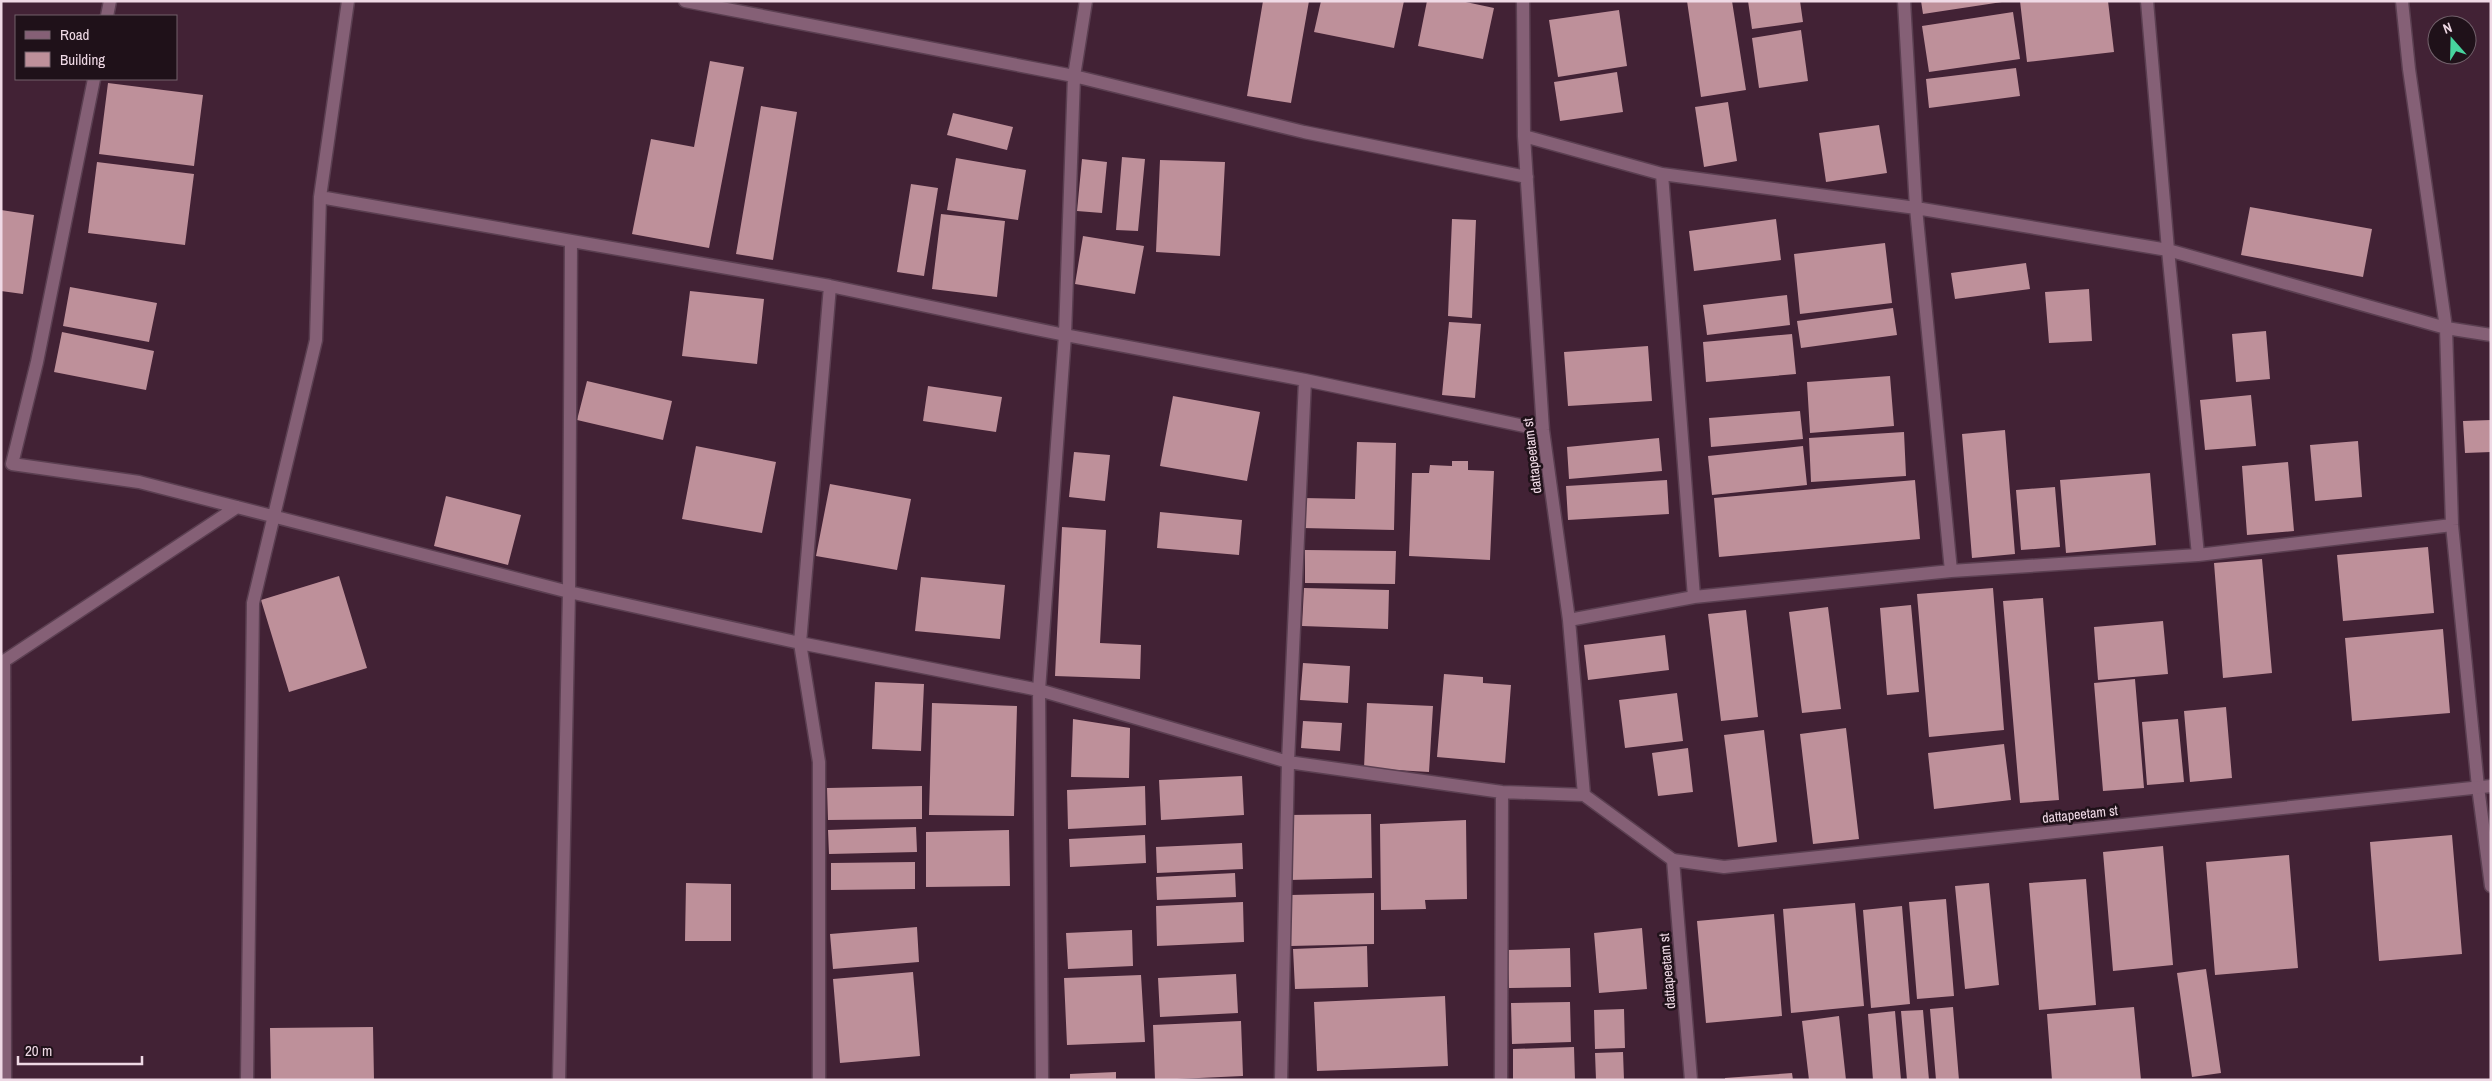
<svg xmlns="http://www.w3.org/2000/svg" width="2492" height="1081" font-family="'Archivo Narrow',sans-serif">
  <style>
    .building { fill: #be909a }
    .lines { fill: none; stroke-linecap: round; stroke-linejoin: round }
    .street-casing { stroke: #5b3f51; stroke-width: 15 }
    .secondary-casing { stroke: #5b3f51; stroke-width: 15 }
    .street { stroke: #856076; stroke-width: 12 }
    .secondary { stroke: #856076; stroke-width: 12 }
    .labels { text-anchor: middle; stroke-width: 5; stroke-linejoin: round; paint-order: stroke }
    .street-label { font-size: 14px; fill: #efd9e5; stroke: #1f1119 }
  </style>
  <rect width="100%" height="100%" fill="#422235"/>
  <path class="building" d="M1263 1H1309L1291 103 1247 96Z
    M1321 1H1404L1394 48 1314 32Z
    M1427 1H1461L1494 8 1483 59 1418 46Z
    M1687 1H1732L1746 90 1701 97Z
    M1748 1H1800L1803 22 1752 29Z
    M1921 1H2002V2L1923 14Z
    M2020 1H2108L2114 52 2027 62Z
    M1619 10 1627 66 1558 77 1549 20Z
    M2013 12 2020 59 1929 72 1922 26Z
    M1801 30 1808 81 1759 88 1752 38Z
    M710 61 744 67 709 248 632 234 651 139 694 147Z
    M2016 68 2020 96 1929 108 1926 79Z
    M1617 72 1623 112 1560 121 1554 82Z
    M108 83 203 95 194 166 99 154Z
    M1728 102 1737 161 1704 167 1695 107Z
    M761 106 797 112 773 260 736 254Z
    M953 113 1013 127 1007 150 947 135Z
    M1879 125 1887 173 1826 182 1819 133Z
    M1122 157 1145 159 1138 231 1116 230Z
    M956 158 1026 170 1018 220 947 210Z
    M1082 159 1107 162 1102 213 1077 211Z
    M1160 160 1225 162 1220 256 1156 252Z
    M97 162 194 174 185 245 88 233Z
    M911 184 938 188 924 276 897 272Z
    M2250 207 2372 229 2363 277 2241 255Z
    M1 210 34 215 23 294 1 291Z
    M941 214 1005 221 997 297 932 289Z
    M1452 219 1476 220 1472 318 1448 316Z
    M1776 219 1781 260 1694 271 1689 231Z
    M1083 236 1144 246 1135 294 1075 284Z
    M1885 243 1892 303 1800 314 1794 254Z
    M2026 263 2030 289 1955 299 1951 273Z
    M70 287 157 303 149 342 63 326Z
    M2089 289 2092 341 2049 343 2045 292Z
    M690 291 764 299 757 364 682 356Z
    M1787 295 1790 325 1707 335 1703 305Z
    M1893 308 1897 335 1801 348 1797 321Z
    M1449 322 1481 324 1475 398 1442 395Z
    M2266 331 2270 379 2236 382 2232 334Z
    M62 332 154 351 146 390 54 372Z
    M1792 334 1796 374 1706 382 1703 342Z
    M1648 346 1652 401 1568 406 1564 352Z
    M1890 376 1894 426 1810 433 1807 382Z
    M587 381 672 401 663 440 577 420Z
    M928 386 1002 397 996 432 923 421Z
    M2251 395 2256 446 2205 450 2200 400Z
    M1173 396 1260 412 1247 481 1160 466Z
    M1800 411 1803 439 1711 447 1709 418Z
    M2491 420V452L2465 453 2463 421Z
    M2005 430 2015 554 1972 558 1962 434Z
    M1904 432 1906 476 1811 482 1809 438Z
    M1659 438 1662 471 1569 479 1567 447Z
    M2358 441 2362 497 2315 501 2310 445Z
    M1357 442 1396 443 1394 530 1302 528 1303 498 1355 499Z
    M696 446 776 462 762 533 682 519Z
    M1803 446 1807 485 1712 495 1708 456Z
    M1074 452 1110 455 1105 501 1069 497Z
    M1452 461H1468V470L1494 471 1490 560 1409 556 1412 473H1429L1430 465 1452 466Z
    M2288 462 2294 531 2247 535 2242 466Z
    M2150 473 2156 545 2066 553 2060 480Z
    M1667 480 1669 514 1568 520 1566 486Z
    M1915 480 1920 539 1719 557 1714 498Z
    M830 484 911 499 897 570 816 556Z
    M2055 487 2060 547 2021 550 2016 490Z
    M446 496 521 515 508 565 434 546Z
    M1160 512 1242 520 1239 555 1157 548Z
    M1062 527 1106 530 1100 643 1141 645 1140 679 1055 676Z
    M2428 547 2434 613 2343 621 2337 555Z
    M1305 550 1396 551 1395 584 1305 583Z
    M2262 559 2272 673 2223 678 2214 563Z
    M339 576 367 668 289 692 261 600Z
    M921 577 1005 585 1000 639 915 631Z
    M1304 588 1389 590 1388 629 1302 626Z
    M1993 588 2004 730 1929 737 1917 594Z
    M2043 598 2059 800 2020 803 2003 601Z
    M1911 605 1919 692 1887 695 1880 608Z
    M1828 607 1841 709 1802 713 1789 612Z
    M1746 610 1758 717 1721 721 1708 614Z
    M2163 621 2168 674 2098 680 2094 627Z
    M2443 629 2450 713 2352 721 2345 638Z
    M1665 635 1669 670 1588 680 1584 645Z
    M1303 663 1350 666 1348 703 1300 700Z
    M1444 674 1483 677V683L1511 685 1505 763 1437 757Z
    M2135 679 2144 788 2103 791 2094 683Z
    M875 682 924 684 921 751 872 749Z
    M1677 693 1683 741 1625 748 1619 700Z
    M932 703 1017 706 1014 816 929 815Z
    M1367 703 1433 706 1429 772 1364 768Z
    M2226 707 2232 778 2190 782 2184 711Z
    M1073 719 1130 728 1129 778 1071 777Z
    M2178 719 2184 782 2147 785 2142 722Z
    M1303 721 1342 723 1340 751 1301 748Z
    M1846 728 1859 839 1813 844 1800 734Z
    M1764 730 1777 842 1738 847 1724 735Z
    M2004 744 2011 800 1934 809 1928 753Z
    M1688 748 1693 792 1658 796 1652 753Z
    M1242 776 1244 815 1161 820 1159 780Z
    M922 786V819L828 820 827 788Z
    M1145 786 1146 825 1068 829 1067 790Z
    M1371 814 1372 878 1289 880 1288 815Z
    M1466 820 1467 899 1425 900 1426 909 1381 910 1380 824Z
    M916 827 917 852 829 854 828 830Z
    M1009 830 1010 886 926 887V832Z
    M1145 835 1146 863 1070 867 1069 839Z
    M2452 835 2462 954 2379 961 2370 842Z
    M1242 843 1243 869 1157 873 1156 847Z
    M2163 846 2173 965 2113 971 2103 852Z
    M2289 855 2298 968 2215 975 2206 862Z
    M915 862V889L831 890V863Z
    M1235 873 1236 897 1157 900 1156 877Z
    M2086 879 2096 1005 2039 1010 2029 883Z
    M686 883 731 884V941H685Z
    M1989 883 1999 985 1965 989 1955 886Z
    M1374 893V944L1291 946V895Z
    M1946 899 1954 996 1917 999 1909 902Z
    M1243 902 1244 942 1157 946 1156 906Z
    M1855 903 1864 1006 1791 1013 1783 909Z
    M1902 906 1910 1004 1871 1008 1863 910Z
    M1774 914 1782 1016 1706 1023 1697 921Z
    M917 927 919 962 833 969 830 934Z
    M1642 928 1647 989 1599 993 1594 933Z
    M1132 930 1133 966 1068 969 1066 933Z
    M1367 946 1368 987 1295 989 1293 949Z
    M1570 948 1571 987 1509 988 1507 950Z
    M2206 969 2221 1073 2192 1077 2177 973Z
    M913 972 920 1056 840 1063 833 979Z
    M1236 974 1238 1013 1160 1017 1158 978Z
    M1141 975 1145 1042 1067 1045 1064 978Z
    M1445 996 1448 1066 1317 1071 1314 1002Z
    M1570 1002 1571 1042 1512 1044 1511 1003Z
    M1953 1007 1959 1080H1936L1930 1009Z
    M2134 1007 2141 1080H2052L2047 1014Z
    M1624 1009 1625 1048 1595 1049 1594 1010Z
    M1923 1010 1929 1080H1907L1901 1011Z
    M1895 1011 1901 1080H1873L1868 1014Z
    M1839 1016 1846 1080H1809L1802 1021Z
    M1241 1021 1243 1076 1155 1080 1153 1025Z
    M373 1027 374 1080H271L270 1028Z
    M1574 1047 1575 1080H1513V1049Z
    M1623 1052 1624 1080H1596L1595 1053Z
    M1116 1072V1080H1070V1074Z
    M1792 1073 1793 1080H1725V1078Z"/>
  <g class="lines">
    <g class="street-casing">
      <path id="street" d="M685 1 1074 76 1304 132 1527 177
        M1523 1 1524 136 1543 430 1569 620 1584 795 1673 860
        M1904 1 1916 208 1951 571
        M2147 1 2168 250 2198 555
        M2402 1 2409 69 2446 328 2452 525 2478 787 2491 886
        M107 16 110 1
        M94 79 37 362 12 464 139 482 569 592 800 643 1039 690 1288 762 1502 792 1584 795
        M1524 136 1662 174 1916 208 2168 250 2446 328 2491 335
        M1662 174 1694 597
        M320 197 830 286 1065 335 1305 380 1543 430
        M1569 620 1694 597 1951 571 2198 555 2452 525
        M1 663 237 507
        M4 663 5 1080
        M247 1080 253 603 316 340 320 197 348 1
        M559 1080 569 592 571 241
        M819 1080V762L800 643 830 286
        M1042 1080 1039 690 1065 335 1074 76 1086 1
        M1281 1080 1288 762 1305 380
        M1501 1080 1502 792"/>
    </g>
    <g class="secondary-casing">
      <path id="secondary" d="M1691 1080 1673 860 1724 867 2491 786"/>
    </g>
    <use href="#street" class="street"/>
    <use href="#secondary" class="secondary"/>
  </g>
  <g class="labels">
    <g class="street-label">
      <text transform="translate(1532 456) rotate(-97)" y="5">dattapeetam st</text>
      <text transform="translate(2080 814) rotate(-6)" y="5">dattapeetam st</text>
      <text transform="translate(1667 971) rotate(-95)" y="5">dattapeetam st</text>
    </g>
  </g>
  <rect width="2492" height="1081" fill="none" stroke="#efd9e5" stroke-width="5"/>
  <rect x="15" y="15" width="162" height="65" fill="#1f1119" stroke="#72616b"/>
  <rect x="25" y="31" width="25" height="8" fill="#856076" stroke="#72616b"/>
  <text x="60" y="40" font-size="15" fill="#efd9e5">Road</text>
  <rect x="25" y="52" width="25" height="15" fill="#be909a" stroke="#72616b"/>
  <text x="60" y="65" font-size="15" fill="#efd9e5">Building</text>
  <g transform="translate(2452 40) rotate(340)"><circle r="24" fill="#1f1119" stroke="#72616b"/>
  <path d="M0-4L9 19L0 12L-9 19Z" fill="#47d49e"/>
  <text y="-8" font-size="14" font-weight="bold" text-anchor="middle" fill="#efd9e5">N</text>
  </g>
  <path d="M18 1056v8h124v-8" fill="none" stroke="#efd9e5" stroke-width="2.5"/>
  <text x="25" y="1056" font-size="15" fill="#efd9e5" stroke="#1f1119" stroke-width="4" paint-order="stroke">20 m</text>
</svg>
